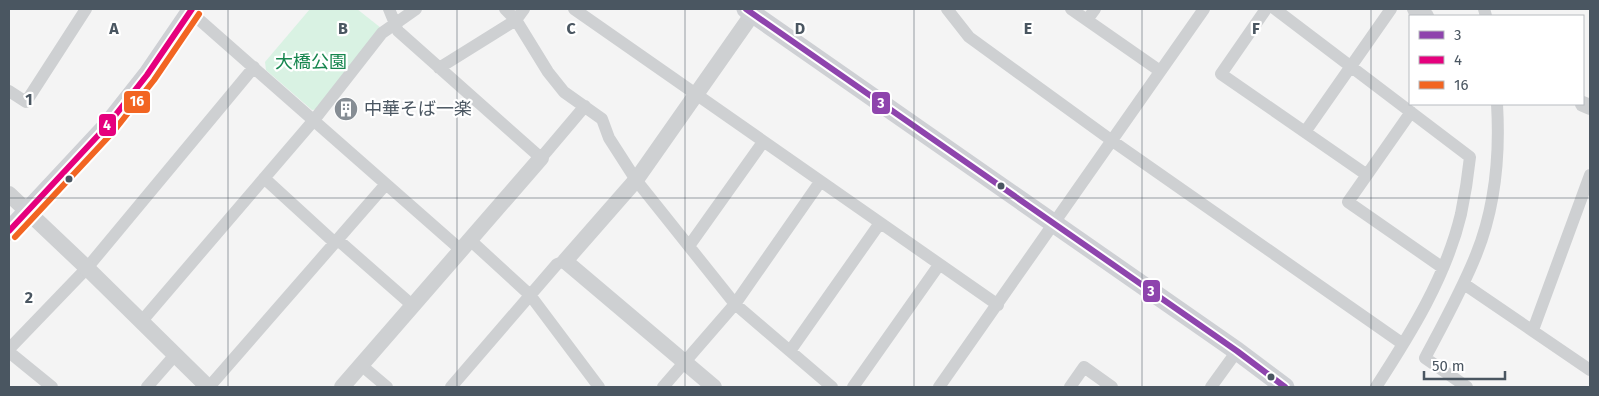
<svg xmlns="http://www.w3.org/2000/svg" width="1599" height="396" font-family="'Fira Sans','Noto Sans JP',sans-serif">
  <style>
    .green { fill: #d9f2e3 }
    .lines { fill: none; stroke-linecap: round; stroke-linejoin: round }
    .minor { stroke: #ced0d2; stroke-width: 12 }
    .tertiary { stroke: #ced0d2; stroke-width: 16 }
    .secondary { stroke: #ced0d4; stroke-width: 19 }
    .bus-1-casing { stroke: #fff; stroke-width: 10 }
    .bus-2-casing { stroke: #fff; stroke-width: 10 }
    .bus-3-casing { stroke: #fff; stroke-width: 10 }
    .bus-1 { stroke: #8e44ad; stroke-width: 6 }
    .bus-2 { stroke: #e5007d; stroke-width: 6 }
    .bus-3 { stroke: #f26522; stroke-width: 6 }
    .grid { fill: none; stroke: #4a5661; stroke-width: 1; stroke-opacity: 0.55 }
    .bus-dot { fill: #4a5661; stroke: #fff; stroke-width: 2 }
    .labels { text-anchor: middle; stroke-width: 4.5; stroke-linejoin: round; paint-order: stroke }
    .park-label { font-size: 18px; fill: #17864f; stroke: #fff }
    .poi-label { font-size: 18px; fill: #4a5661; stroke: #fff; text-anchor: start }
    .grid-label { font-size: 16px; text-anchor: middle; font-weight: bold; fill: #4a5661; stroke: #fff; stroke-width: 4.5; stroke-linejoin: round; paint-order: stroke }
    .line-badge { stroke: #fff; stroke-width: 2 }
    .badge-label { font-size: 14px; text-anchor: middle; font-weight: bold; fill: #fff }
  </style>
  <rect width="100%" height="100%" fill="#f4f4f4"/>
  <path class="green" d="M310 9H357L381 28 319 109 312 110 266 70 265 62Z"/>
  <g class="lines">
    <path class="minor" d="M187 9 461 250
      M389 9 398 31 541 158 585 106
      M505 9 516 20 548 72 564 92 602 119 609 138 636 180 735 304 832 387
      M574 9 998 305
      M947 9 969 37 1111 140 1403 344
      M1071 9 1160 71
      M1266 9 1221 74 1367 175
      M1275 9 1470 157C1468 176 1465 195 1461 214 1446 277 1411 333 1376 387
      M1484 9 1486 16
      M1087 20 1095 9
      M439 68 516 20 524 9
      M9 91 26 102 86 9
      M1411 112 1348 202 1443 268
      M1305 132 1391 9
      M264 178 335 243
      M338 240 412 305
      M470 240 530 295 599 387
      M689 246 763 142
      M1464 284 1590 370
      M141 322 314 120 382 33 416 9
      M1533 330 1590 175
      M9 349 87 268 254 67
      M790 351 880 223
      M9 352 52 387
      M361 365 387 387
      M147 387 175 355
      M209 387 386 184
      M451 387 557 264 565 261
      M663 387 735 304 820 182
      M853 387 939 265
      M939 387 1204 9
      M1070 387 1084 367 1112 387
      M1211 387 1237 351
      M1467 387 1425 358C1443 324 1462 290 1476 255 1495 208 1500 154 1497 104"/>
    <path class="tertiary" d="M1415 9 1426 16
      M1583 104 1590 107
      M9 194 87 268 208 387
      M342 387 541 158
      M714 387 565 261 636 180 756 9"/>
    <path class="secondary" d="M746 9 1237 351 1285 387
      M9 231 106 127 147 75 192 9"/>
    <g class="bus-1-casing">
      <path id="bus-1" d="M746 9 1237 351 1285 387"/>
    </g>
    <g class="bus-2-casing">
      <path id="bus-2" d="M9 231 106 127 147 75 192 9"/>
    </g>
    <g class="bus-3-casing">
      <path id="bus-3" d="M15 237 113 132 154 80 199 14"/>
    </g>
    <use href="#bus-1" class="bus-1"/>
    <use href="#bus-2" class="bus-2"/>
    <use href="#bus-3" class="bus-3"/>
  </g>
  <path class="grid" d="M228 9V387M457 9V387M685 9V387M914 9V387M1142 9V387M1371 9V387M9 198H1590"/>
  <defs>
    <g id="building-disc" transform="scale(1.25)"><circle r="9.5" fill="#868d94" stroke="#fff"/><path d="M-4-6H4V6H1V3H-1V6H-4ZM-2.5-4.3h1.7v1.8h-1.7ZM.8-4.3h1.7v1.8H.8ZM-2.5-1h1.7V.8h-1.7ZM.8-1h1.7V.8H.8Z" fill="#fff"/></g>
  </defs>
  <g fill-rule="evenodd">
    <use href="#building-disc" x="346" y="109"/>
  </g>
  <g class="bus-dot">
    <circle cx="69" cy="179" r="4.5"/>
    <circle cx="1001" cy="186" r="4.5"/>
    <circle cx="1271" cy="377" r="4.5"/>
  </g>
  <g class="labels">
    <g class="park-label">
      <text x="311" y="68">大橋公園</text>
    </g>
    <g class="poi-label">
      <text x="364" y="115">中華そば一楽</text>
    </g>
  </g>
  <g class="grid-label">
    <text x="114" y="34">A</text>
    <text x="343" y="34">B</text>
    <text x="571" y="34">C</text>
    <text x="800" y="34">D</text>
    <text x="1028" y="34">E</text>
    <text x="1256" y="34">F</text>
    <text x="29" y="105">1</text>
    <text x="29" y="303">2</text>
  </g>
  <g class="line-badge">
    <rect x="123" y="90" width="28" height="24" rx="5" fill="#f26522"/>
    <rect x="871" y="91" width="20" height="24" rx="5" fill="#8e44ad"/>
    <rect x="98" y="113" width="19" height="24" rx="5" fill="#e5007d"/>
    <rect x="1142" y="279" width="19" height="24" rx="5" fill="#8e44ad"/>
  </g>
  <g class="badge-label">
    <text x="137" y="106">16</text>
    <text x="881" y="108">3</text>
    <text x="107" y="130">4</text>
    <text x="1151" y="296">3</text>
  </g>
  <rect width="1599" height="396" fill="none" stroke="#4a5661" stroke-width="20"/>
  <rect x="1409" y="15" width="175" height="90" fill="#ffffff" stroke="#b7bbc0"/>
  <rect x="1419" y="31" width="25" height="8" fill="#8e44ad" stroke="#b7bbc0"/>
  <text x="1454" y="40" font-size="15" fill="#4a5661">3</text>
  <rect x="1419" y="56" width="25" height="8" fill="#e5007d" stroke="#b7bbc0"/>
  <text x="1454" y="65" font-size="15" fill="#4a5661">4</text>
  <rect x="1419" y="81" width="25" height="8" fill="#f26522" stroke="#b7bbc0"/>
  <text x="1454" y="90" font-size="15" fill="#4a5661">16</text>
  <path d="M1424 371v8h81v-8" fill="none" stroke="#4a5661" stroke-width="2.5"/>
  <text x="1432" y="371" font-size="15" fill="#4a5661" stroke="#ffffff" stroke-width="4" paint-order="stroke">50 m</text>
</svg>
